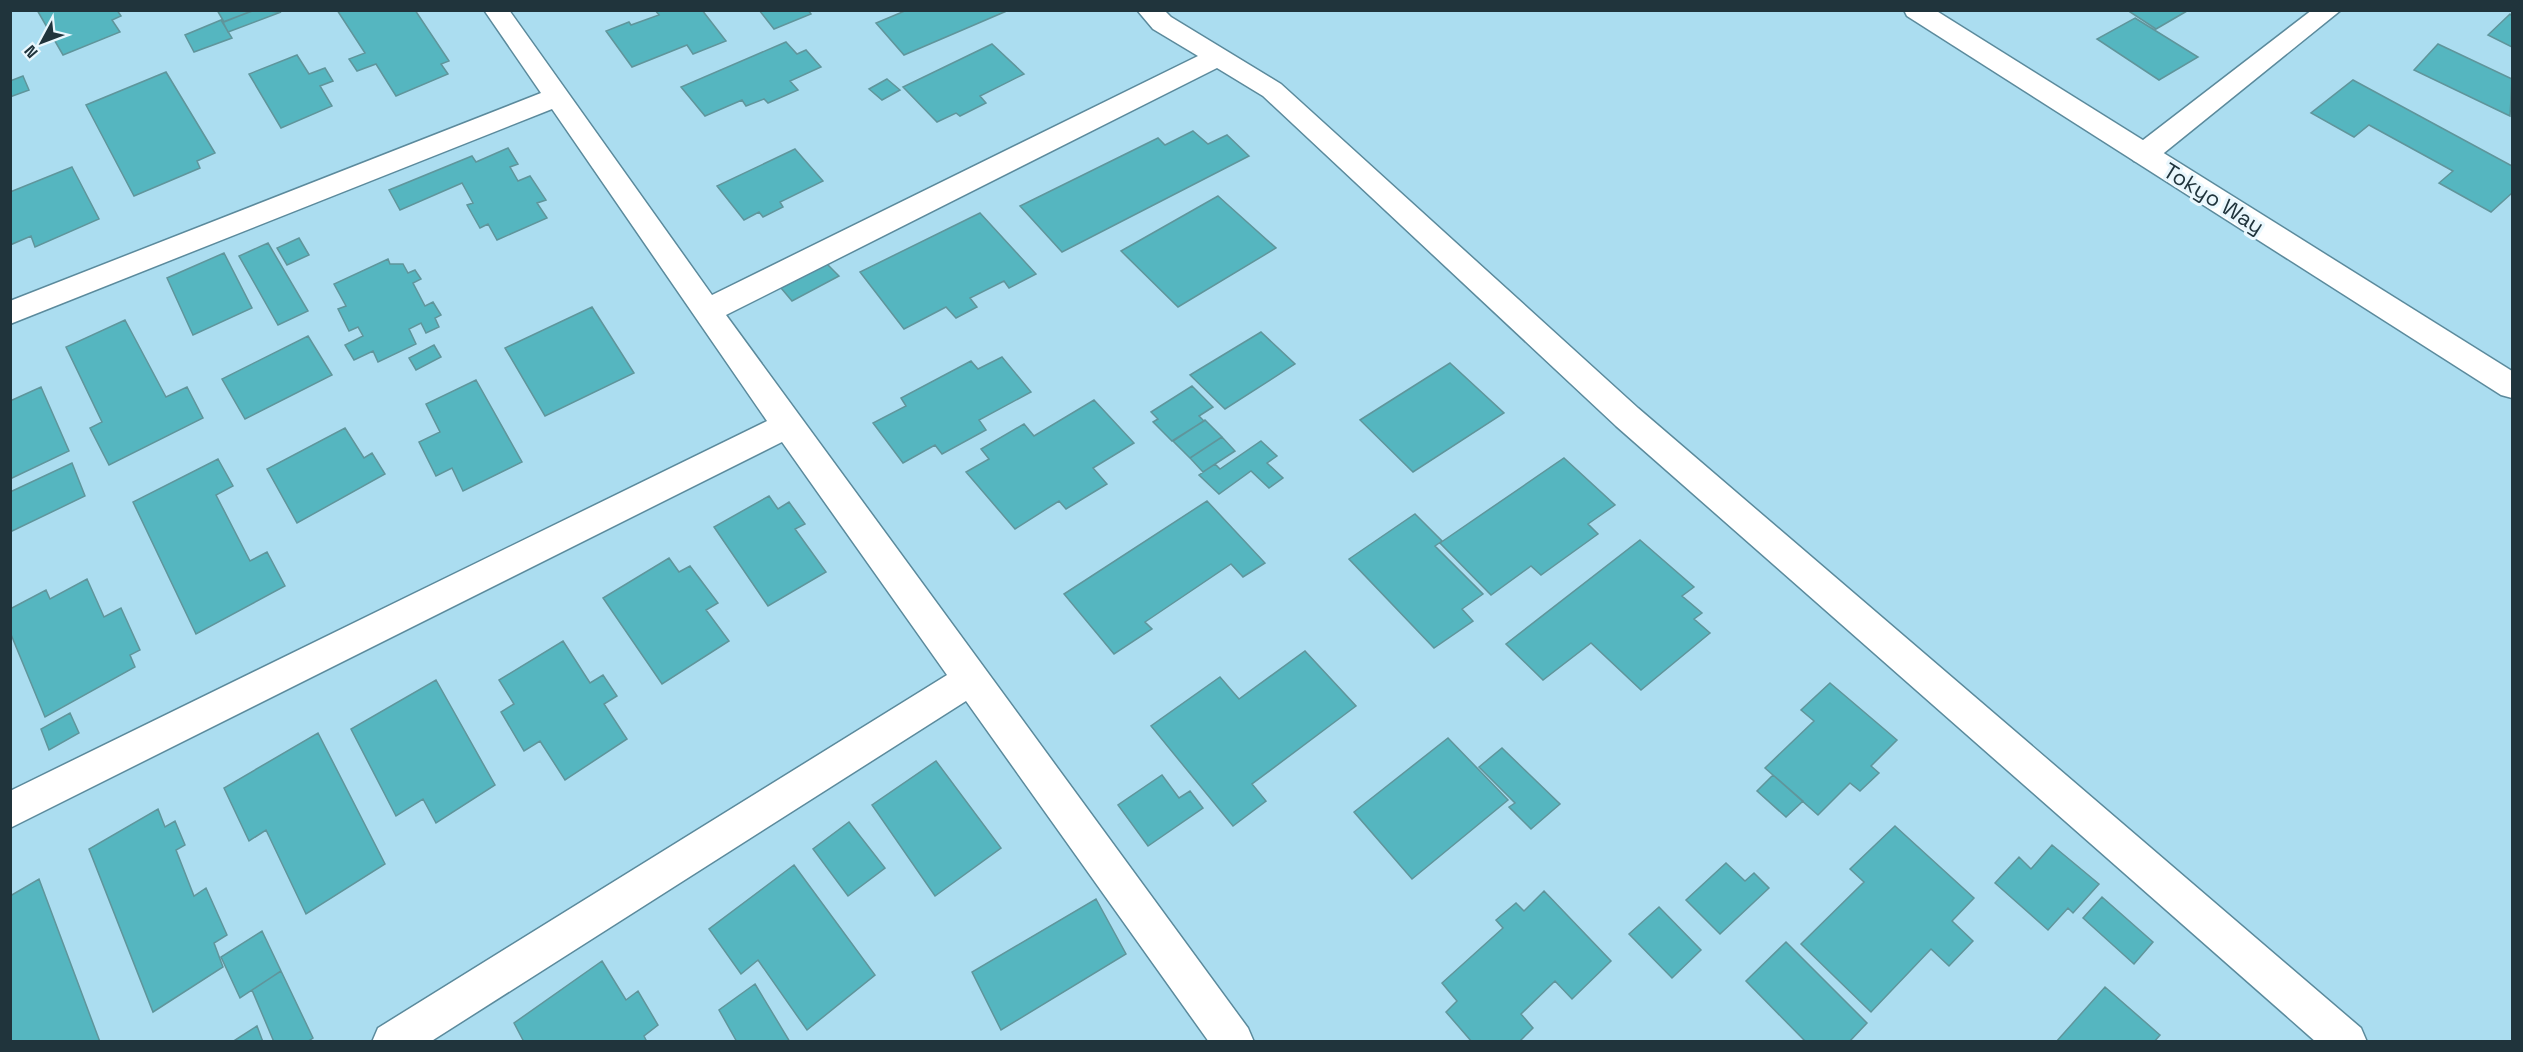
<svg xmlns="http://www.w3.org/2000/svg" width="2523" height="1052" font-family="'Space Grotesk',sans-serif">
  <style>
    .building { fill: #55b6c0; stroke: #5f959b; stroke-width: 1.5 }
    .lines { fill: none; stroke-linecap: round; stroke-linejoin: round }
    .minor-casing { stroke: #5b8a9c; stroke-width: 3 }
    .major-casing { stroke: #5b8a9c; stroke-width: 3 }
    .minor { fill: #fff; fill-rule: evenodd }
    .major { fill: #fff; fill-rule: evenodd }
    .labels { text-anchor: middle; stroke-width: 6; stroke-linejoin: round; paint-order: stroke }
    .street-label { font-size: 22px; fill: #20343c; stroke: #e9f7fd }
  </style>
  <rect width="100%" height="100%" fill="#abddf0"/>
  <path class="building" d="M37 10H117L121 16 112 20 120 32 63 55Z
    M217 10H254L224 22Z
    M255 10 281 12 228 32 223 22Z
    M337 10H415L449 61 441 64 448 74 396 96 376 64 357 71 349 59 365 53Z
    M655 10H702L726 41 693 54 687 45 632 67 606 31 629 22 631 25 659 15Z
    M759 10H808L811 14 774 29Z
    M907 10H1009L904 55 876 23Z
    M2127 10H2186L2187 11 2156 29Z
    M2510 14 2512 16V47L2488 35Z
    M2135 18 2198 57 2159 80 2097 39Z
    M221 20 232 38 194 52 185 35Z
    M786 42 797 54 806 50 821 67 790 81 798 90 768 103 764 99 746 106 742 100 705 116 681 87Z
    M992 44 1024 74 980 96 986 103 960 116 956 113 937 122 903 87Z
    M2438 44 2512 79 2510 116 2414 70Z
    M297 55 309 74 325 68 333 81 320 86 332 106 281 128 249 74Z
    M166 72 215 153 197 161 200 168 134 196 86 105Z
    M23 76 29 90 10 97V81Z
    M887 79 900 90 882 100 869 89Z
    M2353 80 2512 166V193L2491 212 2439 183 2453 171 2369 125 2354 137 2311 113Z
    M1193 131 1208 144 1227 135 1249 156 1062 252 1020 206 1158 138 1165 145Z
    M508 148 518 164 510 167 518 181 530 176 546 200 537 203 547 218 497 240 488 224 480 228 467 205 473 203 462 183 400 210 389 190 472 156 476 162Z
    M795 149 823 181 780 202 783 207 763 217 759 212 744 220 717 186Z
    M72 167 99 219 35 247 31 236 10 245V192Z
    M1218 196 1276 248 1178 307 1121 251Z
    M980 213 1036 274 1009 288 1004 281 970 298 977 307 956 318 946 307 904 329 860 272Z
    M299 238 309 255 287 265 277 248Z
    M268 243 308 311 278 325 239 256Z
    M224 253 252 308 193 335 167 278Z
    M388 259 390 264H403L408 273 415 270 421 279 413 283 425 306 433 302 441 315 435 318 439 327 426 333 421 323 409 329 416 344 378 362 373 351 354 360 345 345 363 336 358 327 349 331 338 309 346 306 334 284Z
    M827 264 839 276 792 301 781 288Z
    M592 307 634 373 545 416 505 348Z
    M125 320 166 397 187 387 203 418 109 465 90 428 102 422 66 347Z
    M1261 332 1295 364 1225 409 1190 375Z
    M308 336 332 375 245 419 222 379Z
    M434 345 441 357 416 370 409 358Z
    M1002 357 1031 392 979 420 986 430 942 454 935 445 903 463 873 423 906 406 901 398 971 361 978 369Z
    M1450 363 1504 413 1413 472 1360 420Z
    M476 380 522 462 463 491 452 468 436 476 419 442 440 432 426 404Z
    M1192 386 1213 407 1199 416 1204 421 1172 441 1153 422 1158 419 1151 412Z
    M41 387 69 451 10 479V401Z
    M1094 400 1134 443 1093 468 1107 484 1066 509 1059 501 1015 529 966 472 989 459 981 449 1024 424 1034 436Z
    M1205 420 1222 437 1190 458 1173 441Z
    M345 428 364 458 372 453 385 474 297 523 267 469Z
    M1222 437 1235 451 1203 472 1190 458Z
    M1261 441 1277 456 1267 463 1283 478 1269 488 1251 471 1219 494 1199 475 1215 464 1220 469Z
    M1564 458 1615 505 1588 524 1598 534 1541 575 1531 566 1491 595 1440 543Z
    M218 459 233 486 216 495 250 561 267 552 285 586 196 634 133 502Z
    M72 463 85 496 10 532V492Z
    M769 496 778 509 789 502 805 524 795 529 826 572 768 606 714 527Z
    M1207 501 1265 563 1243 577 1231 564 1145 622 1152 629 1114 654 1064 594Z
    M1415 514 1442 541 1435 546 1483 594 1462 609 1473 621 1434 648 1349 559Z
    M1640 540 1694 587 1682 596 1702 613 1694 619 1710 633 1641 690 1591 643 1543 680 1506 644Z
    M669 558 679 572 690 566 718 603 706 610 729 641 662 684 603 598Z
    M87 579 104 617 121 608 140 650 130 655 135 667 45 717 10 632V609L46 590 50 599Z
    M563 641 590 683 603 675 617 696 604 704 627 739 565 780 540 741 524 751 501 712 514 704 499 680Z
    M1305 651 1356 706 1252 784 1266 801 1233 826 1151 726 1220 677 1239 699Z
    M436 680 495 785 436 823 423 799 396 816 351 729Z
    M1830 683 1897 740 1871 766 1879 773 1860 791 1850 783 1818 815 1765 768 1814 721 1801 710Z
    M70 713 79 733 49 750 41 729Z
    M318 733 385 864 306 914 266 830 249 841 224 788Z
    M1448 738 1508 800 1412 879 1354 812Z
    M1502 748 1560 804 1531 829 1509 807 1515 803 1479 767Z
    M936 761 1001 848 935 896 872 805Z
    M1162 775 1179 798 1190 791 1203 808 1148 846 1118 805Z
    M1773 775 1803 801 1786 817 1757 791Z
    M158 809 165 827 175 821 185 845 176 850 194 896 206 888 227 935 214 943 223 967 153 1012 89 849Z
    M849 822 885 868 848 896 813 849Z
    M1895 826 1974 898 1952 921 1973 941 1949 966 1931 949 1871 1012 1801 944 1864 882 1850 869Z
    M2052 845 2099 884 2073 913 2068 908 2048 930 1995 883 2019 857 2031 869Z
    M1726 863 1745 881 1754 873 1769 888 1720 934 1686 900Z
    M794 865 875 975 807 1030 758 960 741 974 709 929Z
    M39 879 100 1042H10V896Z
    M1544 891 1611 961 1572 999 1555 981 1521 1014 1533 1028 1519 1042H1472L1446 1012 1457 1001 1442 983 1503 928 1496 920 1516 903 1524 911Z
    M2102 897 2153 942 2134 964 2083 918Z
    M1096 899 1126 954 1001 1030 972 972Z
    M1659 907 1701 950 1672 978 1629 934Z
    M262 931 281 971 240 998 221 957Z
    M1786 942 1867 1023 1849 1042H1806L1746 981Z
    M602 961 626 1000 638 991 658 1025 644 1036 647 1042H524L514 1023Z
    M281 971 313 1038 307 1042H274L252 990Z
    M755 984 790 1042H737L719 1010Z
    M2105 987 2160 1035 2154 1042H2056Z
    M257 1026 263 1042H232Z"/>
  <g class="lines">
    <g class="minor-casing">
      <path id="minor" d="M484 10H509L712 295 1198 56 1153 29 1137 10H1164L1171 17 1281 84 1638 408 2361 1028 2367 1042H2316L1616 426 1263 96 1217 68 726 315 1248 1028 1254 1042H1209L966 701 430 1042H372L378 1028 947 675 782 442 10 828V791L767 421 552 109 10 324V301L541 93Z
        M2312 10H2341L2154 161 2144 163 2134 161 2130 154 2134 147Z"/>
    </g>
    <g class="major-casing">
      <path id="major" d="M1904 10H1935L2512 371V398L2501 395 1907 16Z"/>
    </g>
    <use href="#minor" class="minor"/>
    <use href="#major" class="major"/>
  </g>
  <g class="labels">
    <g class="street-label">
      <text transform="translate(2214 198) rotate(32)" y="8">Tokyo Way</text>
    </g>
  </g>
  <rect width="2523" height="1052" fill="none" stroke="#20343c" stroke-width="24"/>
  <g transform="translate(42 42) rotate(229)" stroke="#e9f7fd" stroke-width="4.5" paint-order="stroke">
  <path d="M0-4.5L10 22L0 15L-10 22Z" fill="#20343c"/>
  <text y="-9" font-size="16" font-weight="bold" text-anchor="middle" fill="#20343c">N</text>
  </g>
</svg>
